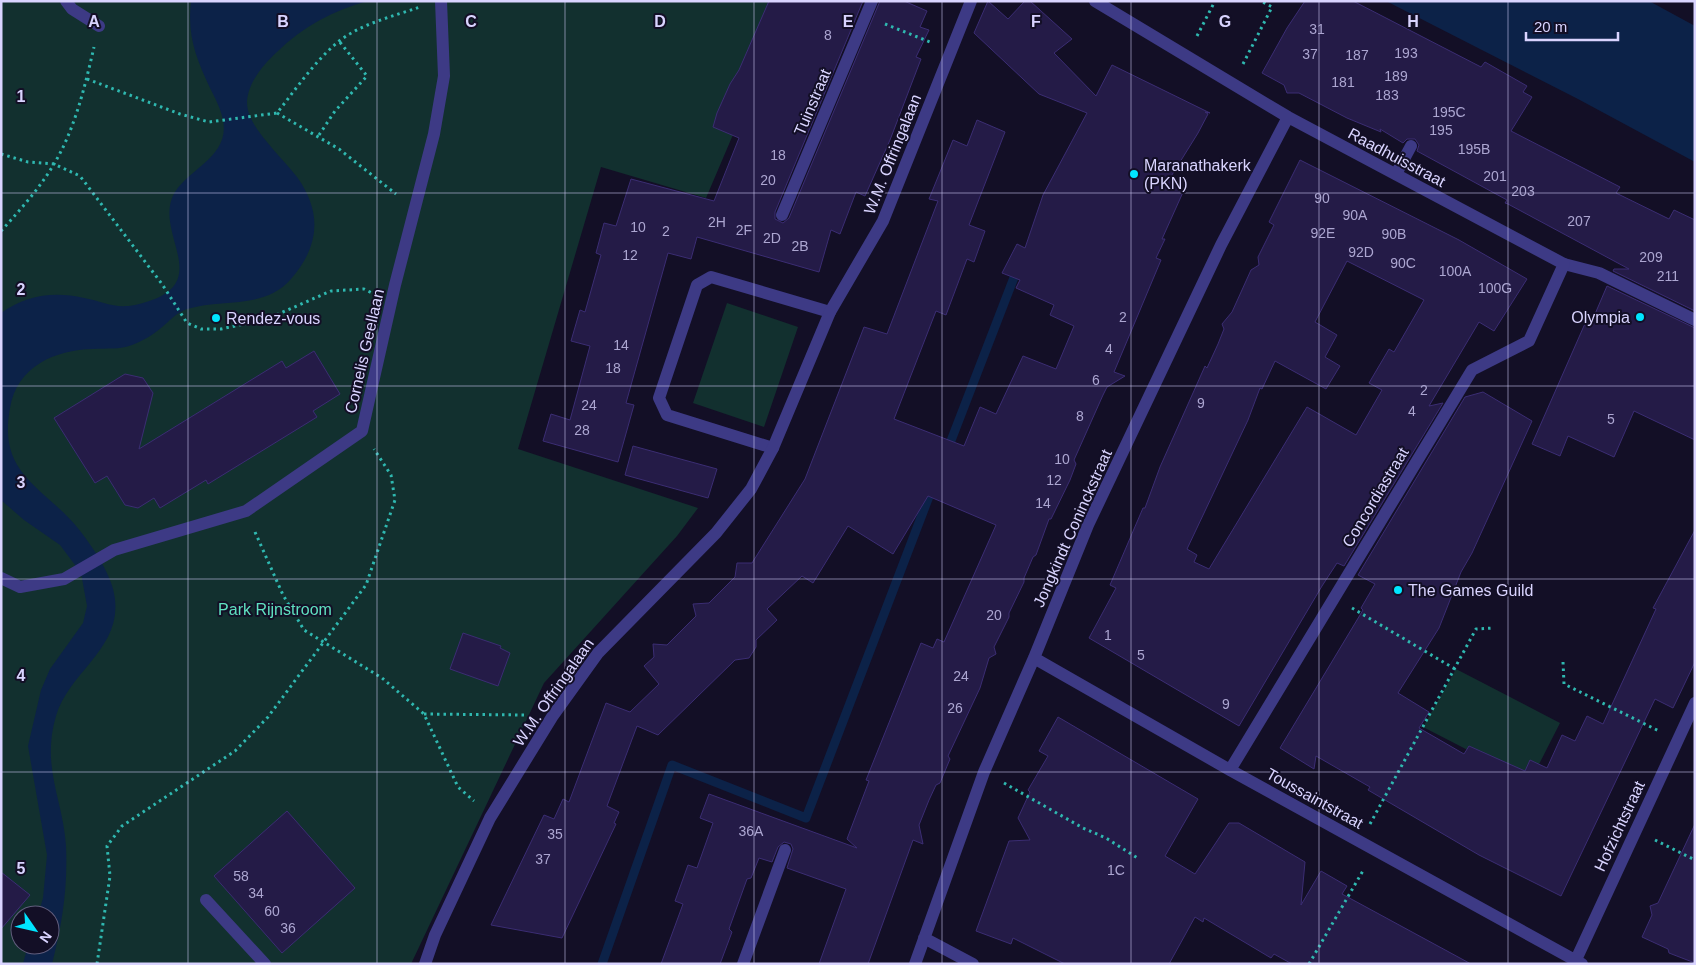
<svg xmlns="http://www.w3.org/2000/svg" width="1696" height="965" font-family="Helvetica,sans-serif">
  <style>
    .green { fill: #12302f; fill-rule: evenodd }
    .water { fill: #0c2248 }
    .lines { fill: none; stroke-linecap: round; stroke-linejoin: round }
    .stream { stroke: #0c2248; stroke-width: 9 }
    .building { fill: #241b47; stroke: #3b2d73; fill-rule: evenodd }
    .path { stroke: #2fb8b0; stroke-width: 3; stroke-dasharray: 2.5 4; stroke-linecap: butt }
    .service { stroke: #3d3a85; stroke-width: 12 }
    .pedestrian { stroke: #3d3a85; stroke-width: 12 }
    .minor { stroke: #3d3a85; stroke-width: 12 }
    .grid { fill: none; stroke: #d9d4ff; stroke-width: 1; stroke-opacity: 0.55 }
    .poi-dot { fill: #00e5ff; stroke: #130f26; stroke-width: 2 }
    .labels { text-anchor: middle; stroke-width: 4; stroke-linejoin: round; paint-order: stroke }
    .number-label { font-size: 14px; fill: #aca6d1 }
    .street-label { font-size: 16px; fill: #d9d4ff; stroke: #130f26 }
    .poi-label { font-size: 16px; fill: #d9d4ff; stroke: #130f26; text-anchor: start }
    .park-label { font-size: 16px; fill: #5fe0c0; stroke: #130f26 }
    .grid-label { font-size: 16px; text-anchor: middle; font-weight: bold; fill: #d9d4ff; stroke: #130f26; stroke-width: 4; stroke-linejoin: round; paint-order: stroke }
  </style>
  <rect width="100%" height="100%" fill="#130f26"/>
  <path class="green" d="M1 1H790L706 198 601 167 518 449 698 508 677 536 544 683 411 964H1ZM20 915H50V945H20Z
    M727 303 798 327 764 427 693 403Z
    M1456 669 1560 723 1530 782 1423 727Z"/>
  <path class="water" d="M191 1H368C334 10 302 27 277 52 264 64 248 82 247 102 247 117 258 131 267 142 276 154 288 165 297 177 323 213 319 247 291 279 264 310 223 298 187 309 175 313 170 321 161 328 153 335 142 341 132 345 120 350 106 348 93 349 55 350 17 366 10 408 0 463 27 479 63 512 81 529 107 565 113 589 128 646 70 669 56 716 41 767 63 799 66 846 68 887 62 925 52 964H23L28 945H50V915H38L43 898 47 855 28 746 41 690 50 669 83 623 87 606 81 573 60 545 24 520 1 500V313C26 295 54 291 84 298 105 302 114 309 135 305 222 286 150 233 175 192 190 168 230 156 223 120 221 109 215 98 210 88 196 58 187 36 191 1Z
    M1386 1H1649L1695 26V162L1578 99Z"/>
  <g class="lines">
    <path class="stream" d="M947 451 1018 267
      M602 964 672 765 806 818 933 486"/>
  </g>
  <path class="building" d="M769 1H863L775 212V219L783 223 789 218 880 1H904L927 11 920 27 929 30 916 57 921 59 890 140 865 196 856 192 840 234 831 230 819 272 697 237 691 259 668 253 626 403 634 405 618 462 543 441 551 414 570 420 590 346 571 341 580 310 585 312 601 255 596 253 604 223 616 226 631 179 714 201 739 138 713 127 717 113 730 84 739 70Z
    M988 1 1008 19 1025 1H1030L1072 39 1054 53 1096 96 1112 65 1210 113 1205 112 1208 114 1198 133 1170 178 1172 179 1170 183 1184 190 1162 239H1165L1156 258 1161 260 1114 372 1125 376 1107 387 1103 395 1074 460 1076 464 1070 480 1051 519H1049L1036 555 1033 557 1024 578V582L1009 613V617L994 647 996 654 989 658 980 688 948 756 950 759 940 783 936 785 929 800 919 825 923 844 913 840 868 964H819L846 889 787 868 793 849 791 844 784 842 778 847 772 862 759 858 751 878 747 879 729 929 732 932 720 964H661L683 904 675 901 688 865 697 868 713 823 700 818 709 794 857 848 847 839 869 781 866 780 921 643 933 648 937 639 944 642 996 525 928 496 893 554 848 526 813 583 802 576 767 609 777 620 756 640V647L749 658 735 660 658 735 637 726 607 806 619 812 614 823 616 824 562 938 491 925 544 815 554 819 563 799 569 802 606 703 630 712 659 684 644 666 654 657 653 644 667 645 696 616 693 604 709 603 735 577 737 563H752L805 479 864 327 887 334 938 201 929 199 953 140 967 146 977 120 1005 132 969 225 985 231 974 262 967 259 946 315 936 311 894 419 964 446 980 407 996 414 1023 356 1056 369 1074 326 1050 315 1054 305 1016 288 1020 280 1002 273 1017 244 1025 248 1043 195 1087 113 1039 94 974 33Z
    M1305 1H1353L1481 67 1485 62 1527 86 1523 92 1532 97 1511 131 1620 187 1616 193 1669 219 1674 210 1695 220V311L1613 271 1614 269H1629L1508 204 1505 203 1507 200 1417 151 1419 145 1415 139H1407L1403 143 1380 129 1381 132 1347 118 1299 93H1287L1284 85 1262 73 1287 28Z
    M1300 160 1459 240 1527 279 1494 331 1479 322 1429 406 1443 403 1344 566 1337 563 1322 586 1239 726 1089 638 1116 588 1110 585 1143 508H1145L1160 467 1205 366 1207 368 1218 344 1224 329 1222 324 1232 312 1251 270 1259 265 1258 257 1274 225 1269 222ZM1347 261 1424 300 1394 352 1389 349 1369 383 1382 390 1356 435 1307 407 1209 569 1194 562 1197 555 1187 549 1248 420 1260 388 1262 389 1275 361 1326 389 1340 366 1325 357 1337 335 1315 322Z
    M1607 286 1695 328V440L1634 411 1614 457 1568 436 1560 456 1532 444 1587 319 1592 321Z
    M314 351 340 394 313 411 317 417 208 484 206 480 160 508 154 498 138 508 125 505 107 476 95 483 54 418 125 374 143 378 153 393 139 449 282 361 286 368Z
    M1483 392 1532 421 1472 553 1461 572 1439 628 1398 693 1429 712 1419 728 1464 754 1469 746 1525 771 1530 760 1547 768 1562 735 1575 741 1587 716 1603 724 1656 609 1653 608 1695 530V662L1673 708 1655 699 1561 896 1479 855 1368 790 1370 787 1316 756 1314 769 1280 748 1363 610 1361 608 1375 584 1358 575 1465 397Z
    M633 446 717 469 708 498 625 475Z
    M463 633 501 646 500 648 510 653 498 686 450 669Z
    M1058 717 1198 799 1165 856 1195 874 1229 823H1239L1305 862 1301 905 1321 871 1347 886 1342 894 1471 964H1292L1274 954 1271 958 1204 918 1203 922 1195 917 1169 964H1065L1013 938 1011 944 976 931 1009 841 1030 840 1018 818 1030 792 1028 790 1048 756 1039 751Z
    M287 811 355 888 282 953 214 876Z
    M1695 824V963L1669 953 1668 949 1642 937 1652 915 1650 906 1658 903Z
    M1 872 30 895 1 929Z"/>
  <g class="lines">
    <path class="path" d="M885 24 930 42
      M1197 36 1215 1
      M1243 64 1272 7 1261 1
      M87 79 180 114 209 122 277 113C296 89 314 62 338 42 360 24 394 16 420 7
      M277 113 339 149 396 194
      M319 135 335 111 367 76 339 41
      M1 154 28 162 54 164 80 176 162 284 187 323 201 329H221L267 319 331 291 364 289 372 293
      M1 231C20 210 40 188 54 164 75 129 85 86 94 47
      M255 532 283 595 304 630 382 678 424 714 458 787 474 801
      M1352 608 1455 669
      M1563 662 1564 684 1659 731
      M424 714 526 715
      M1004 783 1083 828 1106 838 1139 859
      M1370 824 1476 629 1493 628
      M1655 840 1695 860
      M97 964 110 876 107 846 122 826 235 751 268 717 366 585 395 500 391 475 374 449
      M1309 964 1364 869"/>
    <path class="service" d="M1396 174 1411 146
      M773 448 667 415 659 398 697 285 711 277 830 312
      M206 900 265 964"/>
    <path class="pedestrian" d="M1564 264 1599 273 1695 320"/>
    <path class="minor" d="M66 1 72 9 99 26
      M1095 1 1288 117 1564 264 1529 341 1472 370 1230 770
      M782 215 872 1
      M1 578 20 587 64 579 114 550 246 511 362 431 395 285 434 134 444 76 441 1
      M1034 658 1230 770 1582 964
      M924 938 973 964
      M425 964 435 935 490 818 552 717 598 653 716 533 751 489 773 448 830 312 883 221 971 1
      M743 964 785 850
      M915 964 984 772 1034 658 1088 525 1221 245 1288 117
      M1574 964 1695 703"/>
  </g>
  <path class="grid" d="M188 1V964M377 1V964M565 1V964M754 1V964M942 1V964M1131 1V964M1319 1V964M1508 1V964M1 193H1695M1 386H1695M1 579H1695M1 772H1695"/>
  <g class="poi-dot">
    <circle cx="1134" cy="174" r="5"/>
    <circle cx="1640" cy="317" r="5"/>
    <circle cx="216" cy="318" r="5"/>
    <circle cx="1398" cy="590" r="5"/>
  </g>
  <g class="labels">
    <g class="number-label">
      <text x="1317" y="34">31</text>
      <text x="828" y="40">8</text>
      <text x="1406" y="58">193</text>
      <text x="1310" y="59">37</text>
      <text x="1357" y="60">187</text>
      <text x="1396" y="81">189</text>
      <text x="1343" y="87">181</text>
      <text x="1387" y="100">183</text>
      <text x="1449" y="117">195C</text>
      <text x="1441" y="135">195</text>
      <text x="1474" y="154">195B</text>
      <text x="778" y="160">18</text>
      <text x="1495" y="181">201</text>
      <text x="768" y="185">20</text>
      <text x="1523" y="196">203</text>
      <text x="1322" y="203">90</text>
      <text x="1355" y="220">90A</text>
      <text x="1579" y="226">207</text>
      <text x="717" y="227">2H</text>
      <text x="638" y="232">10</text>
      <text x="744" y="235">2F</text>
      <text x="666" y="236">2</text>
      <text x="1323" y="238">92E</text>
      <text x="1394" y="239">90B</text>
      <text x="772" y="243">2D</text>
      <text x="800" y="251">2B</text>
      <text x="1361" y="257">92D</text>
      <text x="630" y="260">12</text>
      <text x="1651" y="262">209</text>
      <text x="1403" y="268">90C</text>
      <text x="1455" y="276">100A</text>
      <text x="1668" y="281">211</text>
      <text x="1495" y="293">100G</text>
      <text x="1123" y="322">2</text>
      <text x="621" y="350">14</text>
      <text x="1109" y="354">4</text>
      <text x="613" y="373">18</text>
      <text x="1096" y="385">6</text>
      <text x="1424" y="395">2</text>
      <text x="1201" y="408">9</text>
      <text x="589" y="410">24</text>
      <text x="1412" y="416">4</text>
      <text x="1080" y="421">8</text>
      <text x="1611" y="424">5</text>
      <text x="582" y="435">28</text>
      <text x="1062" y="464">10</text>
      <text x="1054" y="485">12</text>
      <text x="1043" y="508">14</text>
      <text x="994" y="620">20</text>
      <text x="1108" y="640">1</text>
      <text x="1141" y="660">5</text>
      <text x="961" y="681">24</text>
      <text x="1226" y="709">9</text>
      <text x="955" y="713">26</text>
      <text x="751" y="836">36A</text>
      <text x="555" y="839">35</text>
      <text x="543" y="864">37</text>
      <text x="1116" y="875">1C</text>
      <text x="241" y="881">58</text>
      <text x="256" y="898">34</text>
      <text x="272" y="916">60</text>
      <text x="288" y="933">36</text>
    </g>
    <g class="street-label">
      <text transform="translate(812 102) rotate(-67)" y="6">Tuinstraat</text>
      <text transform="translate(892 154) rotate(-68)" y="6">W.M. Offringalaan</text>
      <text transform="translate(1397 157) rotate(28)" y="6">Raadhuisstraat</text>
      <text transform="translate(364 351) rotate(-77)" y="6">Cornelis Geellaan</text>
      <text transform="translate(1375 497) rotate(-59)" y="6">Concordiastraat</text>
      <text transform="translate(1072 528) rotate(-66)" y="6">Jongkindt Coninckstraat</text>
      <text transform="translate(553 692) rotate(-55)" y="6">W.M. Offringalaan</text>
      <text transform="translate(1315 798) rotate(29)" y="6">Toussaintstraat</text>
      <text transform="translate(1619 826) rotate(-65)" y="6">Hofzichtstraat</text>
    </g>
    <g class="poi-label">
      <text x="1144" y="171">Maranathakerk<tspan x="1144" dy="18">(PKN)</tspan></text>
      <text x="1630" y="323" text-anchor="end">Olympia</text>
      <text x="226" y="324">Rendez-vous</text>
      <text x="1408" y="596">The Games Guild</text>
    </g>
    <g class="park-label">
      <text x="275" y="615">Park Rijnstroom</text>
    </g>
  </g>
  <g class="grid-label">
    <text x="94" y="27">A</text>
    <text x="283" y="27">B</text>
    <text x="471" y="27">C</text>
    <text x="660" y="27">D</text>
    <text x="848" y="27">E</text>
    <text x="1036" y="27">F</text>
    <text x="1225" y="27">G</text>
    <text x="1413" y="27">H</text>
    <text x="21" y="102">1</text>
    <text x="21" y="295">2</text>
    <text x="21" y="488">3</text>
    <text x="21" y="681">4</text>
    <text x="21" y="874">5</text>
  </g>
  <rect width="1696" height="965" fill="none" stroke="#d9d4ff" stroke-width="5"/>
  <g transform="translate(35 930) rotate(124)"><circle r="24" fill="#130f26" stroke="#625e7d"/>
  <path d="M0-4L9 19L0 12L-9 19Z" fill="#00e5ff"/>
  <text y="-8" font-size="14" font-weight="bold" text-anchor="middle" fill="#d9d4ff">N</text>
  </g>
  <path d="M1526 32v8h92v-8" fill="none" stroke="#d9d4ff" stroke-width="2.5"/>
  <text x="1534" y="32" font-size="15" fill="#d9d4ff" stroke="#130f26" stroke-width="4" paint-order="stroke">20 m</text>
</svg>
